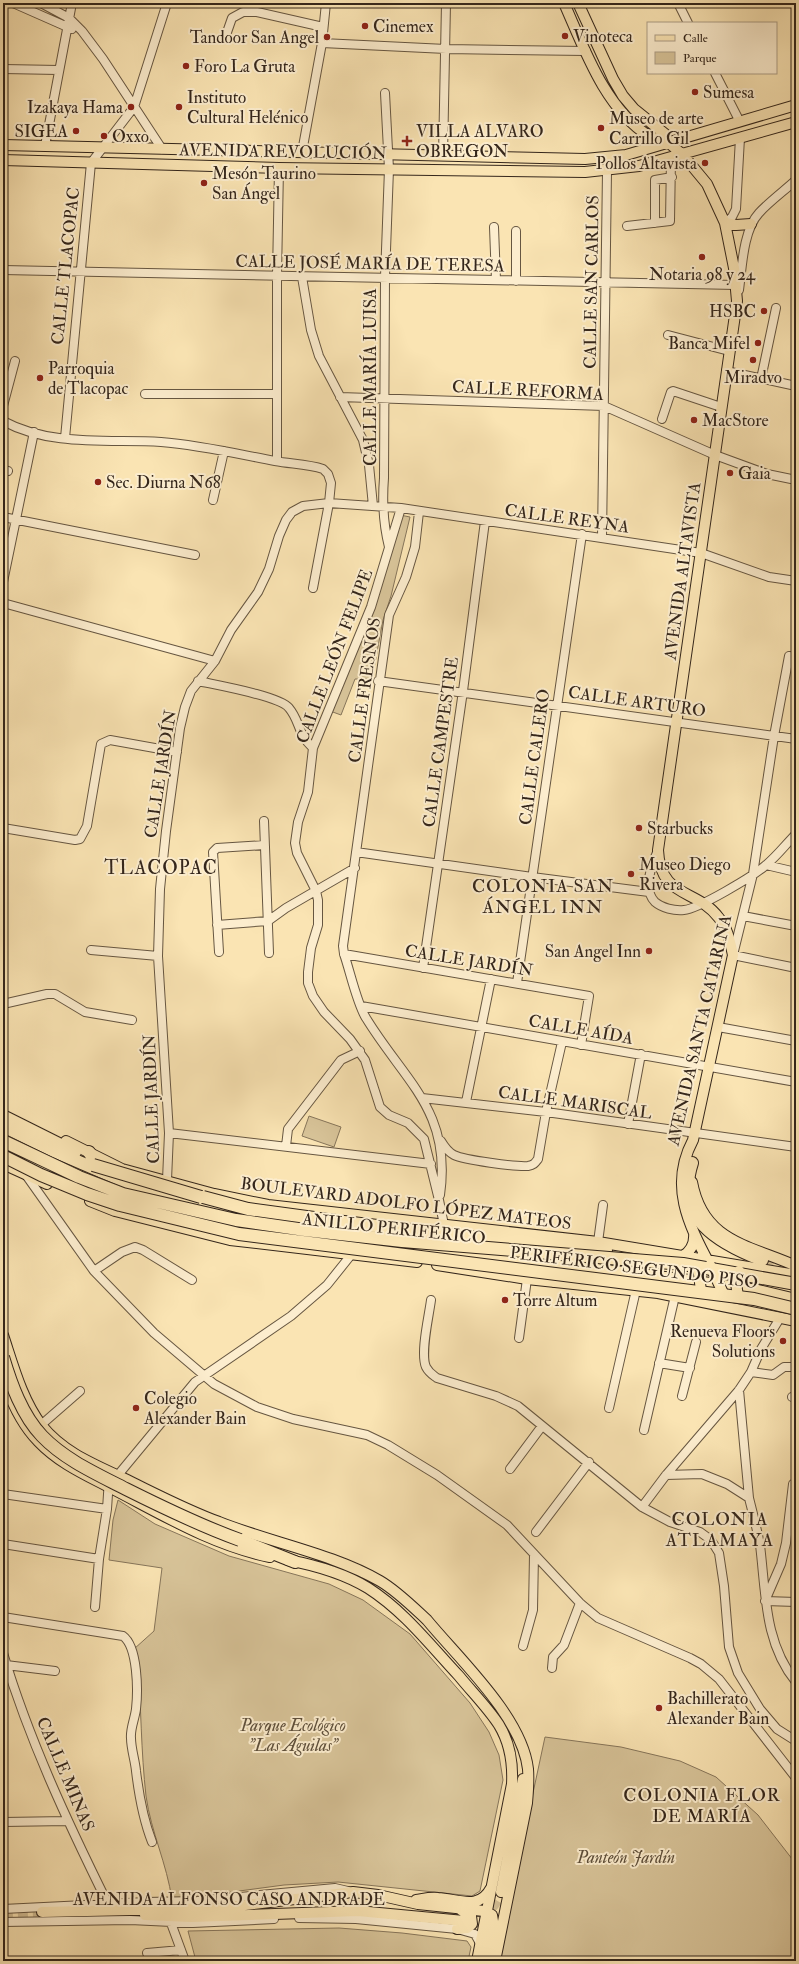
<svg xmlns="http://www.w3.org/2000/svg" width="799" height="1964" font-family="'IM FELL Double Pica',serif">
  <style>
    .green { fill: #d8c499; stroke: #86755a }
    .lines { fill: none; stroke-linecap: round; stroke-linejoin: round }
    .major-tunnel { stroke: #d2be95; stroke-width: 10; stroke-dasharray: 10 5; stroke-linecap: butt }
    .highway-tunnel { stroke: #d2be95; stroke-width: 12; stroke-dasharray: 12 6; stroke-linecap: butt }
    .minor-casing { stroke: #665641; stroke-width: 10 }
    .major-casing { stroke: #34261b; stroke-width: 12 }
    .highway-casing { stroke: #34261b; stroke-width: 14 }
    .minor { stroke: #fcedce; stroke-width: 8 }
    .major { stroke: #fae4b3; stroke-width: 10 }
    .highway { stroke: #fae4b3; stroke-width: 12 }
    .major-bridge-casing { stroke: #34261b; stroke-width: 12; stroke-linecap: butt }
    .highway-bridge-casing { stroke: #34261b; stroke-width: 14; stroke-linecap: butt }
    .major-bridge { stroke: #fae4b3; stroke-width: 10 }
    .highway-bridge { stroke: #fae4b3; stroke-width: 12 }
    .poi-dot { fill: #8f2418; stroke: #fcedce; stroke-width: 1.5 }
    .labels { text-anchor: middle; stroke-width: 4; stroke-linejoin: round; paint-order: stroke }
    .poi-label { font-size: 17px; fill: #34261b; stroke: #fcedce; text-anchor: start }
    .street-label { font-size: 17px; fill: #34261b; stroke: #fcedce }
    .park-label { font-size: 17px; font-style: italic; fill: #5d4e3a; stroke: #fcedce }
    .neighbourhood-label { font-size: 18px; letter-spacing: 1px; fill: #34261b; stroke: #fcedce }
    .quarter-label { font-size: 19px; letter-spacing: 1px; fill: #34261b; stroke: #fcedce }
  </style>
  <rect width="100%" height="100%" fill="#fae4b3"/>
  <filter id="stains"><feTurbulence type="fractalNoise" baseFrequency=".005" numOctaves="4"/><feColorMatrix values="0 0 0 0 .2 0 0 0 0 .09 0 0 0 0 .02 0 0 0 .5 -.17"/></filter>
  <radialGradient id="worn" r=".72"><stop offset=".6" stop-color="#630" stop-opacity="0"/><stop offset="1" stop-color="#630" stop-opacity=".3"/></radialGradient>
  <path class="green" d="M395 514 410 517 391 596 383 620 372 679H355L341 715 330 711 383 570Z
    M309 1116 341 1127 334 1147 302 1136Z
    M118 1500 155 1524 229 1556 329 1584 363 1600 410 1634 470 1703 489 1732 499 1755 503 1780 480 1891 472 1896 338 1882 284 1885 172 1900C167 1864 151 1832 146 1796 141 1752 141 1706 138 1661L134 1649 154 1631 162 1568 109 1560 113 1520Z
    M545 1737 621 1747 680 1761 716 1777 758 1815 796 1864V1961H497Z
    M339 1928 402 1933 467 1941 471 1947 468 1961H196L188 1931Z"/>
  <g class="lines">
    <path class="major-tunnel" d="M3 1918 43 1916
      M464 1921C481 1918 496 1909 501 1892"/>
    <path class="highway-tunnel" d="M606 1250 652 1257
      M762 1260 790 1276"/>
    <g class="minor-casing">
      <path id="minor" d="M13 3 72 29
        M41 3 69 18 82 31 103 59 162 149
        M678 3 688 23
        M225 38 232 18 243 12H257L323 27
        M322 43 446 49 586 51
        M3 69 59 70
        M715 73 740 122
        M385 93 389 169 385 277 384 478C382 503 383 523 389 547
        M45 146 72 3
        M302 152 322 43 326 3
        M443 156 446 3
        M655 223V180L672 177
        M725 223 732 217 736 209 740 138
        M627 226 670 221 671 158
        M494 227 496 280
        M516 231V281
        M3 270 736 285
        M302 277 311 330 319 356 363 440 369 465 373 506
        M739 290C742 268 743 230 759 213 770 201 784 191 796 180
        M668 335 729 351
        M726 371 796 386
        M761 379 776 308
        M145 394H277
        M340 397 604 406 715 455 767 474 796 480
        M3 406 15 361
        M662 419 671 392 673 391 721 407
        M3 421C51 447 109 439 161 442 200 445 238 454 275 461 291 464 308 464 323 469L328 474 331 483 329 503 313 588
        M65 438 91 163 134 107 167 3
        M277 461V276L279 168
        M3 470 8 471
        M213 500 224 451
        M401 508 371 607 313 748 308 792 298 822 295 843 297 853 316 891 318 900V925L311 948 308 972V983L313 996 324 1012 350 1039 365 1060 380 1107 389 1115 408 1123 424 1139 439 1200 444 1225
        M419 512 415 547 406 577 389 615 343 946 344 954C350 971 357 1004 366 1018 405 1082 452 1111 440 1195
        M3 517 195 555
        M602 538 607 171
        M3 582 34 432
        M3 603 215 661
        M796 657 789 656 774 736 753 874 733 955 796 968
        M198 681C216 685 280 696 289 708 300 721 297 733 313 748
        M378 681 796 739
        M264 821 269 953
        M3 828 75 840 80 839 87 826 101 744 110 740 177 752
        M658 850C652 864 642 889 655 902 662 908 674 911 684 910 698 909 754 876 766 865 777 856 786 844 796 834
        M356 852 532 877 649 892
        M766 865 796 872
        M743 916 796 926
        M217 925 268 921 286 908 355 868
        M91 950 158 956
        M219 952 213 852 217 848 264 845
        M344 954 589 996 581 1045
        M423 968 463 691 485 521
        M517 983 582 534
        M3 1004 47 994H55L85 1012 132 1020
        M361 1006 796 1082
        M718 1027 796 1041
        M422 1098 546 1112 796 1147
        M466 1102 491 979
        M628 1124 641 1054
        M169 1133 431 1164
        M441 1141C444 1146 448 1152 454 1155 464 1160 516 1167 528 1166 534 1165 535 1163 538 1159L546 1112 562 1042
        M286 1146 288 1129 341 1060 360 1051
        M26 1175 94 1271 154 1333 214 1384 257 1407 293 1419 367 1435 388 1445 437 1475 507 1525 580 1603 598 1618 690 1658 701 1664 719 1679 796 1778
        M167 1180 169 1133 158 956 160 889 166 831 180 728 185 707 191 691 215 661 231 630 258 592 269 569 279 536 286 520 292 512 303 506 329 503 401 508 701 553 769 577 796 581
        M598 1242 603 1205
        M94 1271 122 1252 135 1247 143 1250 192 1280
        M431 1300C429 1316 420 1353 426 1367 429 1373 433 1375 437 1378L496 1396 518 1406 642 1507 670 1522 700 1532 711 1540 719 1553 724 1586 729 1647 738 1673 760 1709 777 1729 796 1741
        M519 1338 527 1279
        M659 1363 690 1368
        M751 1372 773 1375 784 1367H796
        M739 1390 749 1498
        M682 1396 696 1342
        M792 1397H796
        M609 1408 636 1290
        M41 1425 80 1391
        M644 1430 675 1296
        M510 1469 542 1426
        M666 1475 702 1474 727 1484 749 1498C753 1514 757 1529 760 1545 766 1593 764 1643 796 1682
        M793 1484 786 1543 781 1564 765 1601 796 1602
        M3 1494 107 1509
        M642 1507 666 1475 739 1390 751 1372 761 1349 780 1318
        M536 1532 589 1462
        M3 1544 99 1559
        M95 1607 99 1559 107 1509 109 1479 118 1475 195 1382 291 1316 327 1285 351 1255
        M3 1617 123 1636C138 1647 138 1691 136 1709 135 1718 130 1729 131 1738 131 1749 135 1760 136 1771 139 1796 143 1819 152 1842
        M523 1646 533 1610 534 1554
        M3 1653C29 1740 68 1823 108 1904
        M6 1665 55 1671
        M552 1668 553 1657 564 1645 580 1603
        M3 1822 68 1821
        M3 1909 146 1902 197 1901 335 1888 348 1891
        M299 1918 356 1919 457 1929 475 1934 481 1945
        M3 1922 130 1920 193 1923 274 1919
        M171 1923 185 1961
        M147 1953 181 1950"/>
    </g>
    <g class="major-casing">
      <path id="major" d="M564 3C584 48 605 109 649 136 655 139 663 141 669 143
        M578 3 613 79 623 96 634 109 665 134 669 143 683 155 707 184 725 223 734 268 737 301 658 850C660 899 697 888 719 918 728 929 730 942 733 955L693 1140C669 1185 688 1224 710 1265
        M3 145 585 159 626 155 796 105
        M3 160 279 168 585 172 639 166 796 122
        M725 223 736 225 751 224
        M66 1141 122 1169 214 1194 268 1205 598 1242 796 1275
        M3 1164 47 1184
        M692 1182C703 1242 749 1245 796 1266
        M90 1201 115 1211 230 1240 417 1262
        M683 1256C691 1251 695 1243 694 1233
        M437 1265 527 1279 658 1293 796 1321
        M3 1335C13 1365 22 1400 42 1426 63 1452 93 1464 123 1478 154 1493 186 1510 219 1522 269 1542 334 1554 380 1581 397 1591 413 1607 427 1620 460 1660 522 1717 528 1769 529 1781 528 1792 527 1803L495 1961
        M3 1378C11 1401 21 1424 38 1441 58 1462 82 1473 107 1486 160 1513 211 1545 270 1557
        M288 1560C314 1565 345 1574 368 1588 404 1611 430 1645 459 1676 472 1692 488 1708 499 1725 510 1743 513 1764 512 1784L477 1961
        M501 1892 523 1779
        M416 1900C423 1899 430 1897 438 1898 458 1899 479 1911 491 1888
        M42 1912 221 1908 353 1892 378 1895 418 1904 484 1911 492 1915 493 1921 487 1961
        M145 1915 191 1917 358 1911 464 1921
        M457 1929 467 1928 472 1924 471 1916 461 1910"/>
    </g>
    <g class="highway-casing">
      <path id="highway" d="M3 1116 75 1152
        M3 1126 56 1152 142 1189 224 1211 299 1223
        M89 1152 102 1172
        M692 1163C674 1218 718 1243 762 1260
        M200 1217 229 1225 327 1238
        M477 1238 606 1250
        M405 1247 682 1280 758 1291 796 1300
        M555 1281 575 1277
        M240 1540 295 1562"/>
    </g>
    <use href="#minor" class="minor"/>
    <use href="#major" class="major"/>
    <use href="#highway" class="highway"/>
    <g class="major-bridge-casing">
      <path id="major-bridge" d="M710 1265 724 1295
        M698 1266 701 1291
        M738 1296 735 1277 739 1271"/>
    </g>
    <g class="highway-bridge-casing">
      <path id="highway-bridge" d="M3 1141 79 1177 123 1194 236 1220 305 1230 402 1241 683 1264 796 1284
        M3 1156 41 1175 87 1194 120 1205 239 1234 754 1299 796 1309
        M93 1165 201 1197
        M203 1197 248 1209 314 1218
        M319 1219 477 1238
        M3 1357C11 1384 22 1415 42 1436 65 1460 97 1474 126 1489 164 1508 201 1526 240 1540"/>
    </g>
    <use href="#major-bridge" class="major-bridge"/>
    <use href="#highway-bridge" class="highway-bridge"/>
  </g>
  <g class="poi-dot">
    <circle cx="365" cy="26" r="4"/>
    <circle cx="565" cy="36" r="4"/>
    <circle cx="327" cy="37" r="4"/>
    <circle cx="186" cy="66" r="4"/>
    <circle cx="695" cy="92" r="4"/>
    <circle cx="131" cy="107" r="4"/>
    <circle cx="179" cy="107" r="4"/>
    <circle cx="601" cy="128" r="4"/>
    <circle cx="76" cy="131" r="4"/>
    <circle cx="104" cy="136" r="4"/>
    <path d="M405 135h4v4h4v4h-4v4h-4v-4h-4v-4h4z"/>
    <circle cx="705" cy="163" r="4"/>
    <circle cx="204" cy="183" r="4"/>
    <circle cx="702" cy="257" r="4"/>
    <circle cx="764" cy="311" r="4"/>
    <circle cx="758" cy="343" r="4"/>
    <circle cx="753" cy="360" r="4"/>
    <circle cx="40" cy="378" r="4"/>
    <circle cx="694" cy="420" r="4"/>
    <circle cx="730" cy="473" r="4"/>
    <circle cx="98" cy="482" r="4"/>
    <circle cx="639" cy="828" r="4"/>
    <circle cx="631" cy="874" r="4"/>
    <circle cx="649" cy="951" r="4"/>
    <circle cx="505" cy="1300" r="4"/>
    <circle cx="783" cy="1341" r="4"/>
    <circle cx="136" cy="1408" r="4"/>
    <circle cx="659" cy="1708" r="4"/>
  </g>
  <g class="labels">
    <g class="poi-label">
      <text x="373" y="32">Cinemex</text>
      <text x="573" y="42">Vinoteca</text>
      <text x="319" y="43" text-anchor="end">Tandoor San Angel</text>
      <text x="194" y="72">Foro La Gruta</text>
      <text x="703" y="98">Sumesa</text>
      <text x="187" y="103">Instituto<tspan x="187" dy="20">Cultural Helénico</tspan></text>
      <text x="123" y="113" text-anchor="end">Izakaya Hama</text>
      <text x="609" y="124">Museo de arte<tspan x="609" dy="20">Carrillo Gil</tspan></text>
      <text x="68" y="137" text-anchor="end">SIGEA</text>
      <text x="416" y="137">VILLA ALVARO<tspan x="416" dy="20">OBREGON</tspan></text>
      <text x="112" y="142">Oxxo</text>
      <text x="697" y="169" text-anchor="end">Pollos Altavista</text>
      <text x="212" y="179">Mesón Taurino<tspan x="212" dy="20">San Ángel</tspan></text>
      <text x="702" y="280" text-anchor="middle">Notaria 98 y 24</text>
      <text x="756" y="317" text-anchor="end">HSBC</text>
      <text x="750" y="349" text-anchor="end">Banca Mifel</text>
      <text x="48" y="374">Parroquia<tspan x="48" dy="20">de Tlacopac</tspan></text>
      <text x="753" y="383" text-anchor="middle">Miradvo</text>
      <text x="702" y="426">MacStore</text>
      <text x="738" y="479">Gaia</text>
      <text x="106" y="488">Sec. Diurna N68</text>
      <text x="647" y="834">Starbucks</text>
      <text x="639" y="870">Museo Diego<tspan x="639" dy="20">Rivera</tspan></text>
      <text x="641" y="957" text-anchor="end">San Angel Inn</text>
      <text x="513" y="1306">Torre Altum</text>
      <text x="775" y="1337" text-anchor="end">Renueva Floors<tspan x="775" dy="20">Solutions</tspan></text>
      <text x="144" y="1404">Colegio<tspan x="144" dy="20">Alexander Bain</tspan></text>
      <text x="667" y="1704">Bachillerato<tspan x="667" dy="20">Alexander Bain</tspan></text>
    </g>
    <g class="street-label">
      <text transform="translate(283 151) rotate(1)" y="6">AVENIDA REVOLUCIÓN</text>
      <text transform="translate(370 263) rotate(1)" y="6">CALLE JOSÉ MARÍA DE TERESA</text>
      <text transform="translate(65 266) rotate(-84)" y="6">CALLE TLACOPAC</text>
      <text transform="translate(591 282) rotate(-89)" y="6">CALLE SAN CARLOS</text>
      <text transform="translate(370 377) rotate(-90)" y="6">CALLE MARÍA LUISA</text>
      <text transform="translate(528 390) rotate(3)" y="6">CALLE REFORMA</text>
      <text transform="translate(567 518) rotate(8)" y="6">CALLE REYNA</text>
      <text transform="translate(682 571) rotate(-82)" y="6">AVENIDA ALTAVISTA</text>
      <text transform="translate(334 656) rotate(-69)" y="6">CALLE LEÓN FELIPE</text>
      <text transform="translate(364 690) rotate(-82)" y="6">CALLE FRESNOS</text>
      <text transform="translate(637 701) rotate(8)" y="6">CALLE ARTURO</text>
      <text transform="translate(440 742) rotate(-82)" y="6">CALLE CAMPESTRE</text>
      <text transform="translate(534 757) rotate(-82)" y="6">CALLE CALERO</text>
      <text transform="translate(160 774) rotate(-81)" y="6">CALLE JARDÍN</text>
      <text transform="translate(469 960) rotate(9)" y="6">CALLE JARDÍN</text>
      <text transform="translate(581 1029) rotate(10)" y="6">CALLE AÍDA</text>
      <text transform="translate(699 1030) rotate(-77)" y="6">AVENIDA SANTA CATARINA</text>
      <text transform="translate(151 1099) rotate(-92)" y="6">CALLE JARDÍN</text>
      <text transform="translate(575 1102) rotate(8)" y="6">CALLE MARISCAL</text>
      <text transform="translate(406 1203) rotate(7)" y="6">BOULEVARD ADOLFO LÓPEZ MATEOS</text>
      <text transform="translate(394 1228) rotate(6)" y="6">ANILLO PERIFÉRICO</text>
      <text transform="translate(634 1267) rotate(7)" y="6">PERIFÉRICO SEGUNDO PISO</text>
      <text transform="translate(66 1774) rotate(67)" y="6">CALLE MINAS</text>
      <text x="229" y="1905">AVENIDA ALFONSO CASO ANDRADE</text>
    </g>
    <g class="park-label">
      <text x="293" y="1731">Parque Ecológico<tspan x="293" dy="20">"Las Águilas"</tspan></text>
      <text x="626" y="1863">Panteón Jardín</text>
    </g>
    <g class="neighbourhood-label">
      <text x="543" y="892">COLONIA SAN<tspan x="543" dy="21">ÁNGEL INN</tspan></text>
      <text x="720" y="1525">COLONIA<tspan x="720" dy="21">ATLAMAYA</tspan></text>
      <text x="702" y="1801">COLONIA FLOR<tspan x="702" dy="21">DE MARÍA</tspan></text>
    </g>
    <g class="quarter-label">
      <text x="161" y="874">TLACOPAC</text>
    </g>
  </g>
  <rect width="799" height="1964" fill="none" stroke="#fae4b3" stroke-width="16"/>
  <rect x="4" y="4" width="791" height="1956" fill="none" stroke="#34261b" stroke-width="2"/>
  <rect x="8" y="8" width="783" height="1948" fill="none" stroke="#34261b"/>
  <rect x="647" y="22" width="130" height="52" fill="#fcedce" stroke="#ac9d86"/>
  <rect x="655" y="35" width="20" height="6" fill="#fae4b3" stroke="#ac9d86"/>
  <text x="683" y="42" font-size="12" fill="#34261b">Calle</text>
  <rect x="655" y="52" width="20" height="12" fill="#d8c499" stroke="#ac9d86"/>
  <text x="683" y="62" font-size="12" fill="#34261b">Parque</text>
  <rect width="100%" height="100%" filter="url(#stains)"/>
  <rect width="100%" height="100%" fill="url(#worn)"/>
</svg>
